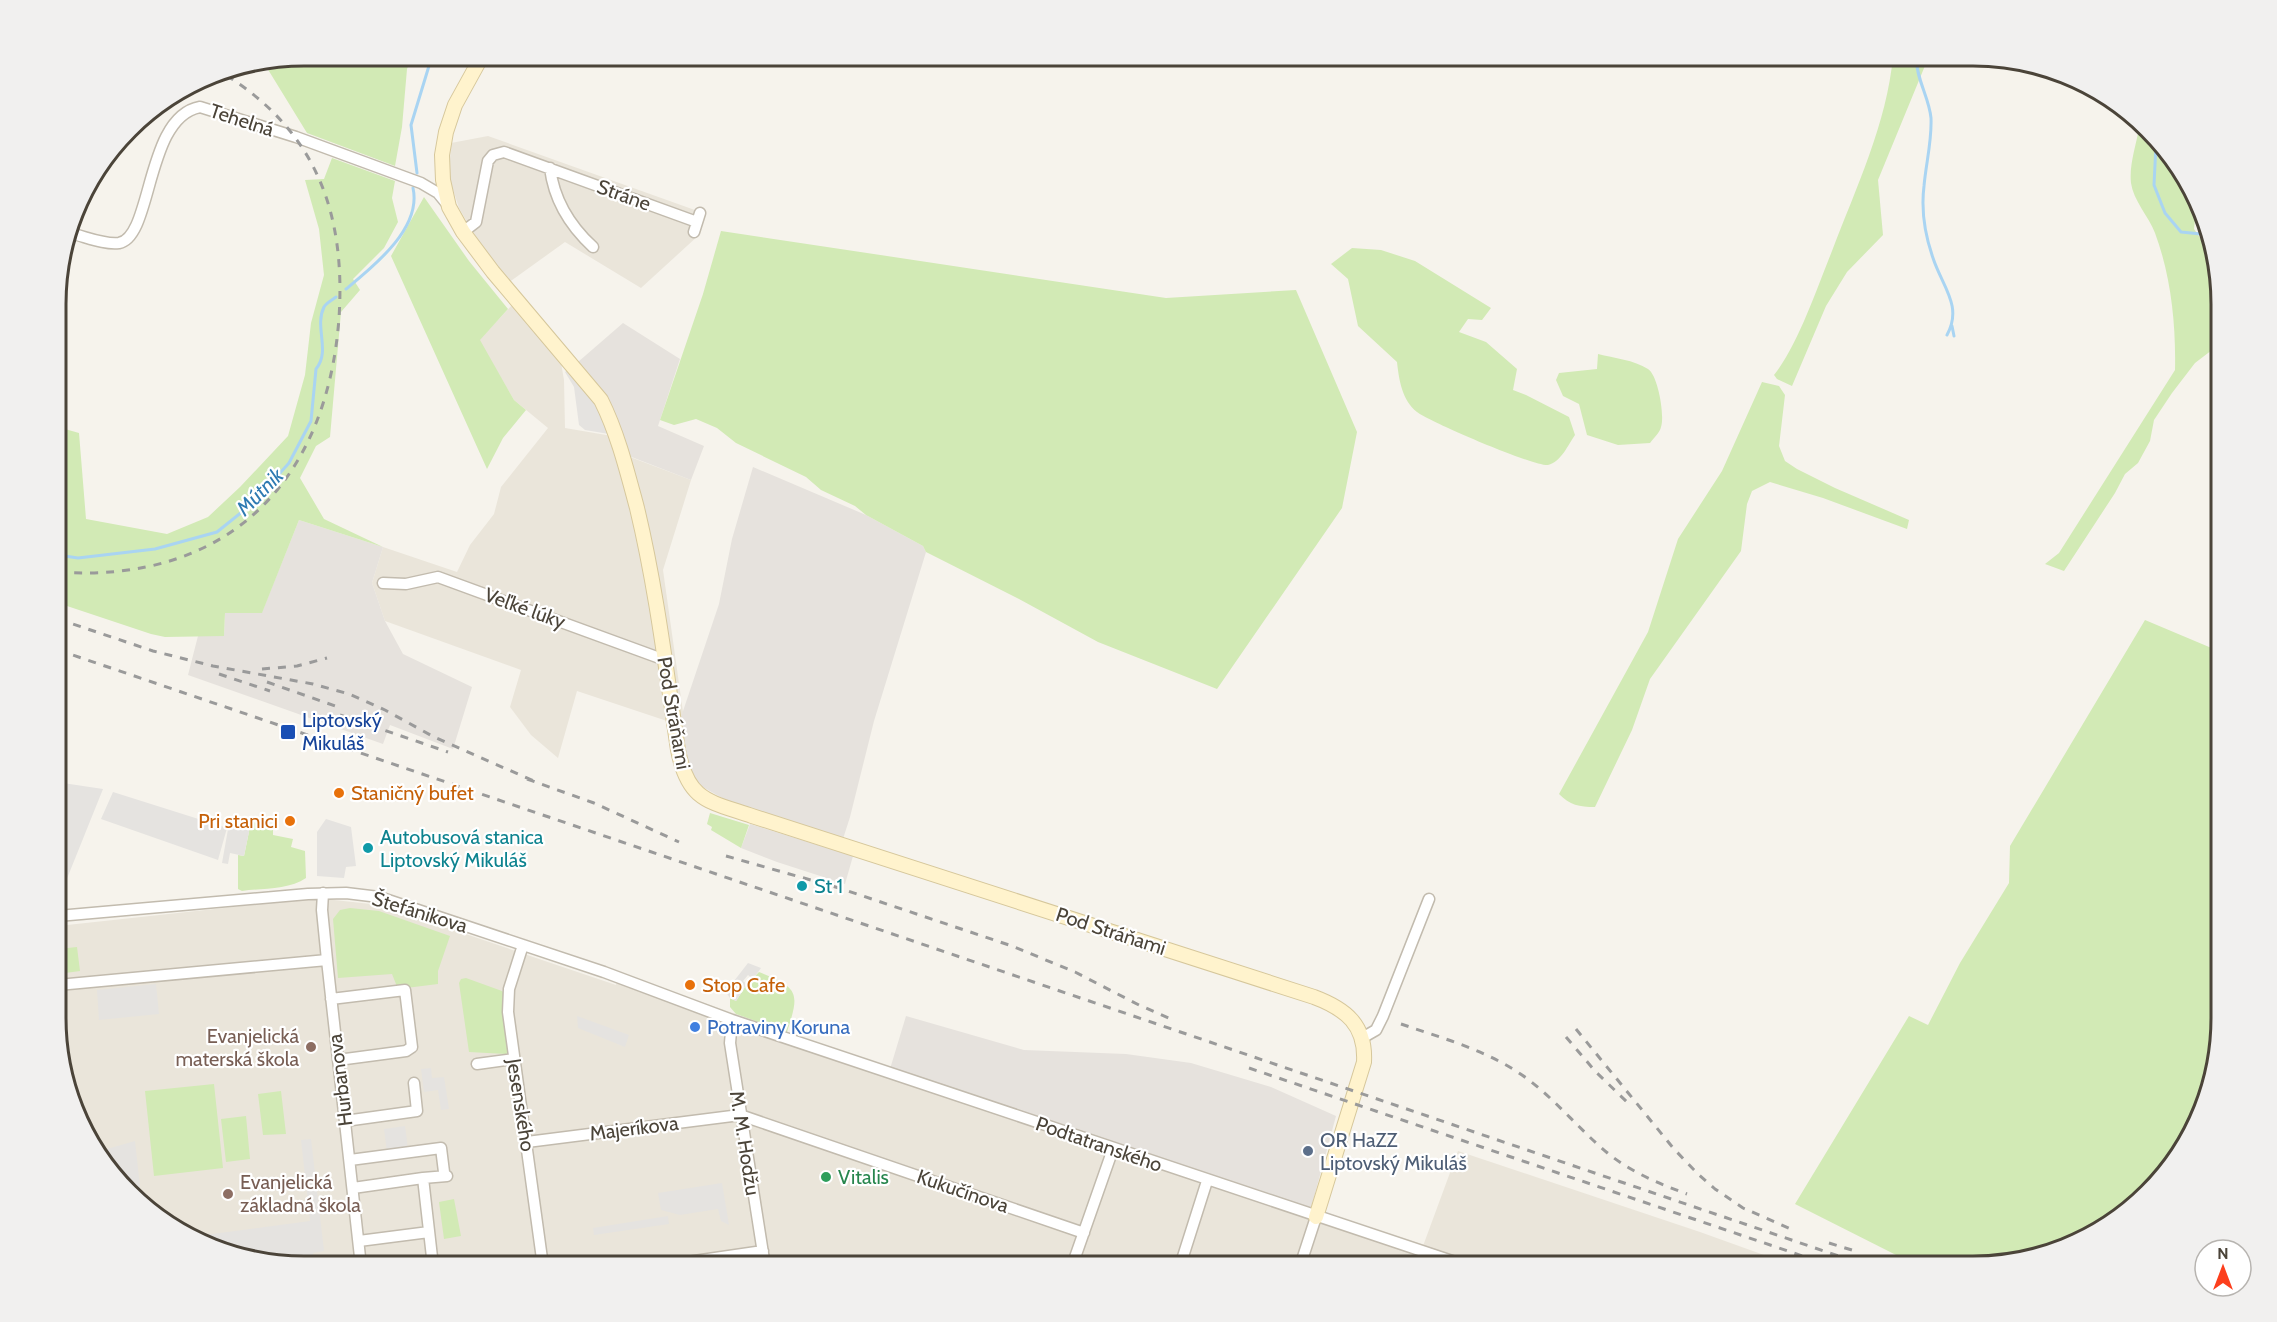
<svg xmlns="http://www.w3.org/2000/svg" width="2277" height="1322" font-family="Cabin,sans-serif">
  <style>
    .residential { fill: #eae5da }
    .industrial { fill: #e6e2dd }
    .green { fill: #d2eab5 }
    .parking { fill: #e5e3e0 }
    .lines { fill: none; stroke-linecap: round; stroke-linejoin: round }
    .stream { stroke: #a9d4f2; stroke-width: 3 }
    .street-casing { stroke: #c2bbae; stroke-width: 13 }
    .secondary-casing { stroke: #d6c79b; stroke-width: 16 }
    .street { stroke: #fff; stroke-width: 10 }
    .secondary { stroke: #fff3cd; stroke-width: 14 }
    .rail { stroke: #9a9a9a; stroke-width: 3; stroke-dasharray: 8 8; stroke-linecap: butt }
    .transit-dot { fill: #1a4fb4; stroke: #fff; stroke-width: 2 }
    .food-dot { fill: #e8710a; stroke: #fff; stroke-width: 2 }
    .culture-dot { fill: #0f9aa8; stroke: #fff; stroke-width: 2 }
    .shop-dot { fill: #3f7fe0; stroke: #fff; stroke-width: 2 }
    .education-dot { fill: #8d6e63; stroke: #fff; stroke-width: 2 }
    .service-dot { fill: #5c6f8a; stroke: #fff; stroke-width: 2 }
    .leisure-dot { fill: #2e9e5b; stroke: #fff; stroke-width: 2 }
    .labels { text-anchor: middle; stroke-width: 4.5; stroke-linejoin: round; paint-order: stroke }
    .street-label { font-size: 20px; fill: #4b4439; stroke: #fff }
    .transit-label { font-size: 20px; fill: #164399; stroke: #fff; text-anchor: start }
    .food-label { font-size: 20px; fill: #c56008; stroke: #fff; text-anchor: start }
    .culture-label { font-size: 20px; fill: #0d838f; stroke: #fff; text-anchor: start }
    .shop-label { font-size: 20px; fill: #366cbe; stroke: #fff; text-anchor: start }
    .education-label { font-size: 20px; fill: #785e54; stroke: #fff; text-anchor: end }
    .service-label { font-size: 20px; fill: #4e5e75; stroke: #fff; text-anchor: start }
    .leisure-label { font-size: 20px; fill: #27864d; stroke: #fff; text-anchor: start }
    .water-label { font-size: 21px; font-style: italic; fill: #2e7ab2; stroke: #fff }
    .rim { fill: none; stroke: #4b4439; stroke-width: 3 }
  </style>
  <rect width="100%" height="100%" fill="#f6f3ec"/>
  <path class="residential" d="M488 136 706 214 699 235 641 288 565 242 508 283 486 255 459 208 449 177 451 143Z
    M513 304 560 357 564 380 565 428 612 436 617 452 691 480 663 570 683 712 679 723 667 721 577 691 558 758 531 735 510 707 521 670 385 621 372 583 383 547 457 572 470 545 494 514 501 487 548 428 514 400 479 340Z
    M316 898 380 905 616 985 619 973 1117 1148 1423 1246 1458 1151 1700 1232 1795 1266H304L240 1258 180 1233 98 1156 58 1050V926Z"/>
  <path class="industrial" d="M623 323 680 359 658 426 704 446 691 480 629 456 612 406 602 390 578 362Z
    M753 467 866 515 923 546 926 552 874 721 850 817 842 842 731 803 694 782 686 763 679 723 719 604 732 539Z
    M299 520 383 547 372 583 385 621 403 654 472 687 453 749 390 725 383 744 188 675 198 636H224L225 613 262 612Z
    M750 824 853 856 845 884 777 862 741 848Z
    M906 1016 1024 1050 1126 1054 1191 1063 1271 1087 1336 1116 1310 1212 890 1069Z"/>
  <path class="green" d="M304 56H412L407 69 402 127 395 166 307 133 264 63Z
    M1893 56H1929L1878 180 1883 235 1847 272 1826 306 1792 386 1777 379 1774 375C1798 345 1817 288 1832 251 1856 188 1887 123 1893 56Z
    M2139 128 2180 166 2183 173 2181 190 2196 211 2194 229 2209 251 2214 253 2221 287V339L2212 350 2195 363 2172 393 2154 420 2150 441 2138 463 2125 474 2115 493 2064 571 2045 564 2059 553 2175 370C2176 324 2171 276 2155 233 2149 217 2133 200 2131 183 2129 165 2136 146 2139 128Z
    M332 158 395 181 392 198 398 222 384 248 353 279 360 290 341 312 330 437 316 446 300 478 324 519 383 547 299 520 262 613H225L224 636 165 637 151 634 58 603V427L79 433 86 519 167 534 208 517 240 487 288 436 305 375 311 323 324 275 319 229 305 180 324 179Z
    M424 197 469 261 508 309 480 340 514 400 526 410 503 438 487 469 391 256Z
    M721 231 1166 298 1296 290 1357 432 1342 508 1217 689 1098 642 1019 599 926 552 923 546 866 515 855 506 821 490 806 477 736 443 717 428 696 419 674 425 660 420 703 294Z
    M1352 248 1381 250 1415 261 1491 308 1482 320 1468 319 1459 332 1486 342 1517 369 1513 390 1526 395 1569 417 1575 435C1568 445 1561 462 1548 465 1535 467 1430 422 1417 412 1402 400 1399 380 1397 362L1358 326 1348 279 1331 264Z
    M1598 354C1614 358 1634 360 1648 369 1658 375 1665 416 1661 427 1660 432 1654 438 1650 443L1618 445 1587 435 1579 404 1563 396 1556 380 1559 373 1597 369Z
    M1762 382 1779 386 1785 395 1779 446 1785 461 1797 469 1835 488 1909 520 1907 529 1823 498 1770 482 1752 491 1747 504 1741 551 1650 679 1632 730 1595 807C1579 807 1570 805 1559 794L1648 632 1678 539 1722 471Z
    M2145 620 2221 652V1034L2188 1142 2111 1225 2053 1253 1989 1266H1919C1915 1260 1912 1258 1904 1259L1795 1204 1909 1016 1928 1025 1960 963 2009 883 2010 846Z
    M710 813 749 825 741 848 711 830 712 827 707 824Z
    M251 822 273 825V835L293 839 291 847 305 851 306 878C289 890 262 888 242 891L238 889V855L244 856Z
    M350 908 379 911 450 936 438 971V984L398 989 392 974 338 978 333 919 340 910Z
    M77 947 80 971 58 974V949Z
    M759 972C799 988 800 992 787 1032L736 1014 730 1007V998L736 1001 747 984Z
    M466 978 502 991 505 995 510 1052 506 1054 469 1052 459 983 461 979Z
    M214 1084 223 1168 154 1176 145 1091Z
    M281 1091 286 1134 263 1135 258 1094Z
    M246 1116 250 1159 226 1162 221 1119Z
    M454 1199 461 1236 444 1239 439 1202Z"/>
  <path class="parking" d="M570 368 601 408 609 434 585 430 579 425 574 387 565 372Z
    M63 783 103 789 66 881H58V797Z
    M113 792 227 828 218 860 101 819Z
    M230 818 251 822 244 856 230 853 228 864 222 863Z
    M326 819 351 827 356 866 346 867 344 878 317 876V832Z
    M748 963 761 968 753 979 748 975 743 981 747 984 736 1001 730 998 724 989 734 981Z
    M156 984 159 1014 99 1020 97 990Z
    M577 1016 629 1035 625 1047 578 1028Z
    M431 1068 432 1078 444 1077 449 1109 441 1110 438 1090 424 1092 421 1069Z
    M405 1126 408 1149 387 1152 384 1129Z
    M311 1139 324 1251 313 1253 315 1266 240 1258 189 1237 310 1221 301 1140Z
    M135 1141 140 1187 132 1189 103 1162 100 1151Z
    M722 1183 729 1225 721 1221 718 1209 680 1215 661 1210 658 1193Z
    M668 1216 669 1224 594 1235 593 1228Z"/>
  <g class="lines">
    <path class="stream" d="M1916 56C1916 79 1929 97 1931 118 1932 141 1926 163 1924 186 1921 210 1925 235 1933 258 1942 286 1963 306 1947 335
      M2156 144 2154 185 2165 213 2181 232 2201 234
      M417 173 411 125 432 56
      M346 289C374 266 422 228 413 188
      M1952 326 1954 336
      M58 555 78 558 155 549 217 532 253 503 289 463 311 421 316 369C331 351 314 327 324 307 326 303 332 300 336 297"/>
    <g class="street-casing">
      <path id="street" d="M550 168C554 200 569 225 593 247
        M463 232 476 222 488 161 493 155 504 152 697 222
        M694 232 700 213
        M69 233C84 236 104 245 119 243 153 237 145 117 200 107L296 137 421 183 438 193 447 204
        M383 583 406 584 438 577 665 660
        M323 893 322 910 327 960 361 1266
        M58 916 308 894 346 893 379 897 604 972 732 1020 1467 1266
        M523 945 509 989 508 1012 543 1266
        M58 985 327 960
        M331 999 405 990 412 1047 406 1051 338 1060
        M732 1020 730 1043 765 1266
        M1362 1038 1376 1030 1383 1016 1429 899
        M477 1064 514 1059
        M345 1121 417 1111 414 1083
        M527 1142 740 1115 1084 1233
        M350 1160 441 1148 444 1172
        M353 1188 423 1178
        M359 1241 429 1232
        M433 1266 423 1178 447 1176
        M660 1266 763 1251
        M1072 1266 1113 1149
        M1180 1266 1207 1181
        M1300 1266 1316 1217"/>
    </g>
    <g class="secondary-casing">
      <path id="secondary" d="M482 56 455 105 446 132 442 155 443 180 449 207 463 232 493 272 601 400C618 434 627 471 637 508 656 587 666 669 678 750 688 801 708 801 752 816L1314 997C1346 1009 1366 1025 1364 1062L1316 1217"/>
    </g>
    <use href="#street" class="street"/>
    <use href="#secondary" class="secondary"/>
    <path class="rail" d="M58 572C227 584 327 482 339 318 346 211 315 129 221 72
      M58 619 153 651 213 666 313 684 349 694 385 710 434 737 536 782
      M58 650 1868 1266
      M262 669 297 666 327 658
      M219 674 270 691
      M267 682 338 707
      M340 715 448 752
      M527 779 594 803 679 842
      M726 856 839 888 1012 946 1075 972 1139 1005 1171 1019
      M1401 1024C1442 1038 1486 1050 1522 1075 1555 1098 1579 1130 1610 1155 1633 1173 1660 1184 1687 1194
      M1576 1029 1674 1149 1698 1174 1715 1189 1743 1208 1793 1230
      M1566 1037 1595 1071 1631 1106
      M1249 1068 1832 1266
      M1829 1243 1855 1251"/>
  </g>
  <rect class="transit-dot" x="280" y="724" width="16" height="16" rx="3"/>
  <g class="food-dot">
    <circle cx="339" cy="793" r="6"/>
    <circle cx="290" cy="821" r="6"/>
    <circle cx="690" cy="985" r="6"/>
  </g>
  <g class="culture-dot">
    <circle cx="368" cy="848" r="6"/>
    <circle cx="802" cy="886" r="6"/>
  </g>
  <circle class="shop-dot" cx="695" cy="1027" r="6"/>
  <g class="education-dot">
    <circle cx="311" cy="1047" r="6"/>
    <circle cx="228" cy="1194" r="6"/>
  </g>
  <circle class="service-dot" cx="1308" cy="1151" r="6"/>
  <circle class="leisure-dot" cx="826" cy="1177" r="6"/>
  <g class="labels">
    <g class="street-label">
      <text transform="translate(242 120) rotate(18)" y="7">Tehelná</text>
      <text transform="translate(624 195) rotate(20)" y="7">Stráne</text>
      <text transform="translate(525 608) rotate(20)" y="7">Veľké lúky</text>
      <text transform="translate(674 713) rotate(80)" y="7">Pod Stráňami</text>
      <text transform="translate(420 912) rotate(17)" y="7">Štefánikova</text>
      <text transform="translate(1111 931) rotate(18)" y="7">Pod Stráňami</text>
      <text transform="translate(340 1080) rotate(-97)" y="7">Hurbanova</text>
      <text transform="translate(521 1105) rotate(81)" y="7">Jesenského</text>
      <text transform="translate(634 1128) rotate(-7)" y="7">Majeríkova</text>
      <text transform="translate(745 1143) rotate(81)" y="7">M. M. Hodžu</text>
      <text transform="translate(1099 1144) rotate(19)" y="7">Podtatranského</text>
      <text transform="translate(963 1191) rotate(19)" y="7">Kukučínova</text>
    </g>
    <g class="transit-label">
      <text x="302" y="727">Liptovský<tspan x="302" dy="23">Mikuláš</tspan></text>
    </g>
    <g class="food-label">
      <text x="351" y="800">Staničný bufet</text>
      <text x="278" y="828" text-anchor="end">Pri stanici</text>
      <text x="702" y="992">Stop Cafe</text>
    </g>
    <g class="culture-label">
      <text x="380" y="844">Autobusová stanica<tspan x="380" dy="23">Liptovský Mikuláš</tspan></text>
      <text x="814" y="893">St 1</text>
    </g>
    <g class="shop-label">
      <text x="707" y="1034">Potraviny Koruna</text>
    </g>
    <g class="education-label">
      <text x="299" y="1043">Evanjelická<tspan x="299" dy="23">materská škola</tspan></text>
      <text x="240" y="1189" text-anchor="start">Evanjelická<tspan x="240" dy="23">základná škola</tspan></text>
    </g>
    <g class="service-label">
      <text x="1320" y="1147">OR HaZZ<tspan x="1320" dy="23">Liptovský Mikuláš</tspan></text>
    </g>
    <g class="leisure-label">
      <text x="838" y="1184">Vitalis</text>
    </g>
    <g class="water-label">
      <text transform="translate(260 492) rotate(-45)" y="7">Mútnik</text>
    </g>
  </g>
  <path d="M0 0H2277V1322H0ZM304 66H1973A238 238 0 0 1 2211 304V1018A238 238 0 0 1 1973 1256H304A238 238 0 0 1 66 1018V304A238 238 0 0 1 304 66Z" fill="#f1f0ef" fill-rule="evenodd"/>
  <path class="rim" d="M304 66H1973A238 238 0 0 1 2211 304V1018A238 238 0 0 1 1973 1256H304A238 238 0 0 1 66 1018V304A238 238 0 0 1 304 66Z"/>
  <g transform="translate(2223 1268)"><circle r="28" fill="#ffffff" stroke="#b7b4b0" stroke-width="1.5"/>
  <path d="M0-4.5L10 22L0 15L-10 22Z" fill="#fc3f1d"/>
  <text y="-9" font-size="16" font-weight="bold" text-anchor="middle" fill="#4b4439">N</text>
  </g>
</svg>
